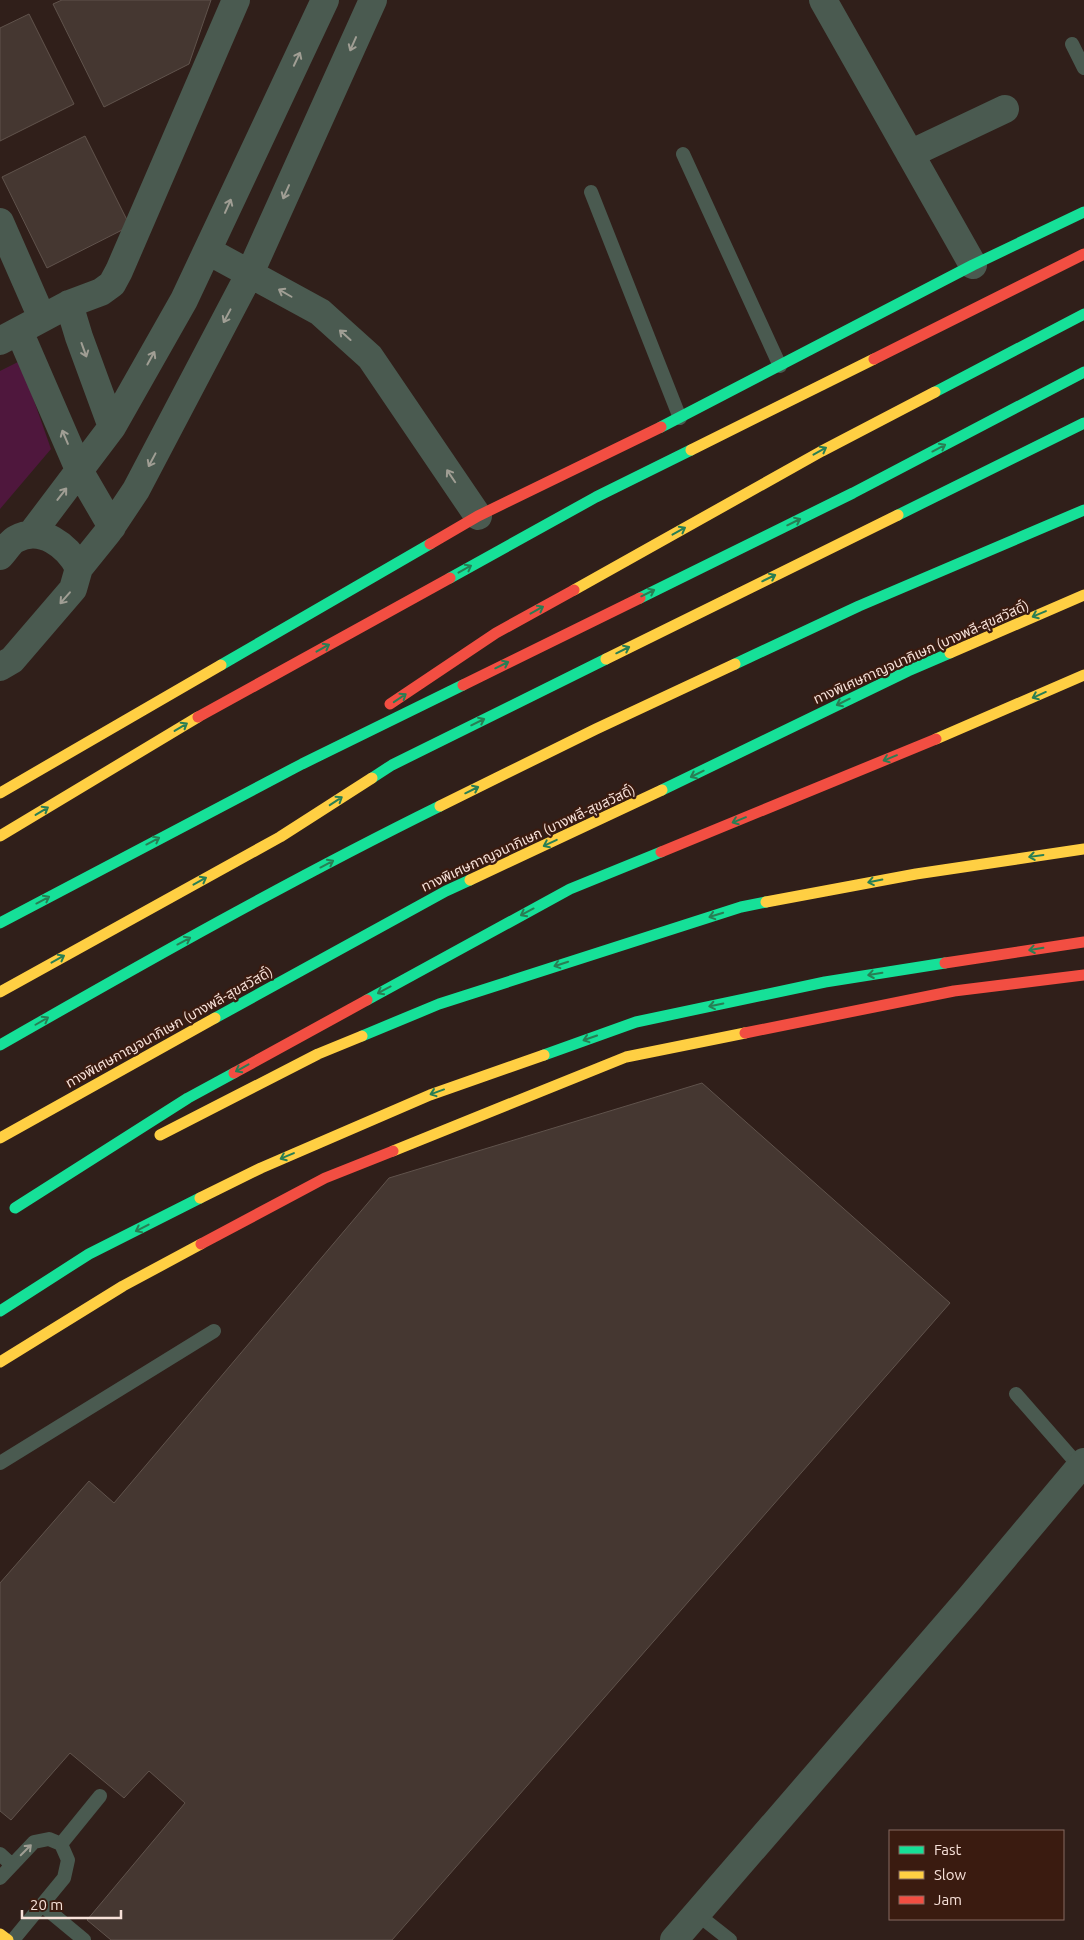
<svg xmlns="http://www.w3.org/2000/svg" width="1084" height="1940" font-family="Ubuntu,'Noto Sans Thai',sans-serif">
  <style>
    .green { fill: #4f173d }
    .building { fill: #453731; stroke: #60534c }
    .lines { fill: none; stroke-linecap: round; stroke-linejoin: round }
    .lane { stroke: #4a5a50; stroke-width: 14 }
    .street { stroke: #4a5a50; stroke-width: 28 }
    .fast { stroke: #16e098; stroke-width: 11 }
    .slow { stroke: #ffcf43; stroke-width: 11 }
    .jam { stroke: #f24e42; stroke-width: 11 }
    .oneway { stroke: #a09e94 }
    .oneway2 { stroke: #287e54 }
    .labels { text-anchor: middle; stroke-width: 4.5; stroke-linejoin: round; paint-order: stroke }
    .street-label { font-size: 14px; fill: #f7e1d9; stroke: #3a1b10 }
  </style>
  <rect width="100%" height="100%" fill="#301f1a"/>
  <path class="green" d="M20 361 51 449 0 509V371Z"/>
  <path class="building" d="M62 0H211L189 64 104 107 53 4Z
    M29 14 74 104 0 141V28Z
    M85 136 130 226 47 268 2 177Z
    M702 1083 950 1303 392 1940H111L87 1920 185 1803 149 1771 124 1798 70 1753 11 1820 0 1811V1583L89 1481 114 1503 389 1178Z"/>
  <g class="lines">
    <path class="lane" d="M1072 44 1084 68
      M683 154 780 366
      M591 192 680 418
      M1016 1394 1080 1467
      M0 1463 214 1331
      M61 1844 100 1796
      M0 1854 12 1865
      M0 1878 34 1842 49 1839 61 1844 68 1860 64 1878 13 1940
      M43 1906 84 1940
      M697 1914 730 1940"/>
    <path class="street" d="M823 0 973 265
      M910 154 1005 109
      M0 222 42 318
      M208 251 320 312 370 357 478 516
      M69 304 79 337 112 427
      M19 331 80 472 112 527
      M0 341 69 304 101 292 112 284 119 271 236 0
      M32 533 112 427 184 300 325 0
      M0 556C5 551 10 542 16 539 41 525 68 546 79 568L73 589 12 660 0 667
      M79 568 108 532 136 490 250 273 373 0
      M674 1940 969 1599 1084 1462"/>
    <path class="fast" d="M935 392 1084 314
      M661 427 973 265 1084 212
      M898 515 1084 423
      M450 578 596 497 691 450
      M640 598 853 493 1084 372
      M735 664 859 606 1084 510
      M221 665 430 544
      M372 778 392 765 606 659
      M662 790 908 671 950 653
      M0 923 302 764 463 685
      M367 1000 570 889 661 852
      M215 1018 446 891 470 880
      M362 1036 439 1004 741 907 766 902
      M0 1045C145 962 290 880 440 806
      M544 1055 636 1022 825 982 945 963
      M15 1208 188 1098 234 1073
      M0 1311 89 1254 200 1198"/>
    <path class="slow" d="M691 450 874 359
      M574 590 822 451 935 392
      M950 653 1084 595
      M606 659 898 515
      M936 739 1084 675
      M0 793 221 665
      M440 806 596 729 735 664
      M0 836 198 717
      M470 880 662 790
      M766 902 916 874 1084 849
      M0 992 280 837 372 778
      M160 1135 318 1054 362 1036
      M0 1138 215 1018
      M393 1151 626 1057 745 1033
      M200 1198 261 1168 430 1095 544 1055
      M0 1362 123 1286 201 1244
      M0 1934 8 1940"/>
    <path class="jam" d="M874 359 1084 254
      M430 544 478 516 661 427
      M463 685 640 598
      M390 704 496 633 574 590
      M198 717 450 578
      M661 852 936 739
      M945 963 1084 942
      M745 1033 954 991 1084 975
      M234 1073 367 1000
      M201 1244 325 1178 393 1151"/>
  </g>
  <defs><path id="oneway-shaft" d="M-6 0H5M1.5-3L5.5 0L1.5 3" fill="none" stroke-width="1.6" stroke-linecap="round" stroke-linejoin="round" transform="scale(1.25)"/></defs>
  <g class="oneway">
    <use href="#oneway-shaft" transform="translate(353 44) rotate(114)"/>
    <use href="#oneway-shaft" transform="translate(297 59) rotate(-65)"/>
    <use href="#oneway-shaft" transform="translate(286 192) rotate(114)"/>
    <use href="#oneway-shaft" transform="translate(228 206) rotate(-66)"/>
    <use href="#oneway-shaft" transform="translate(285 293) rotate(-150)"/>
    <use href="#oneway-shaft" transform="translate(227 316) rotate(118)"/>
    <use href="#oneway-shaft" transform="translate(345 335) rotate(-138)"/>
    <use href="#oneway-shaft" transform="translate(84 350) rotate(70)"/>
    <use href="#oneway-shaft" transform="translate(151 358) rotate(-61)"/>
    <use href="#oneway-shaft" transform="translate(65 437) rotate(-113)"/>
    <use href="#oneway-shaft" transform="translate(152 460) rotate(118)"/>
    <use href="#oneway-shaft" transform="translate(451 476) rotate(-124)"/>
    <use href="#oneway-shaft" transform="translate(62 494) rotate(-52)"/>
    <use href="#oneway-shaft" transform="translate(65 598) rotate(131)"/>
    <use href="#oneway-shaft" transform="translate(26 1850) rotate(-45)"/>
  </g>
  <g class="oneway2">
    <use href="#oneway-shaft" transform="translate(939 448) rotate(-28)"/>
    <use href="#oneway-shaft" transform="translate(820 451) rotate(-29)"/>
    <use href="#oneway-shaft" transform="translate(794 522) rotate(-26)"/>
    <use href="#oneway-shaft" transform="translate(679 531) rotate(-29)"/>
    <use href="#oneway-shaft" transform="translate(465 569) rotate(-29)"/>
    <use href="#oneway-shaft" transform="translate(769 578) rotate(-26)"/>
    <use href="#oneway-shaft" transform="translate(648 593) rotate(-26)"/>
    <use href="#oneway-shaft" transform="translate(537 610) rotate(-29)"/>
    <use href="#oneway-shaft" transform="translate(1039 614) rotate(157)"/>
    <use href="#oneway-shaft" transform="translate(323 648) rotate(-29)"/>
    <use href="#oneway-shaft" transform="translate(623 650) rotate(-26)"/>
    <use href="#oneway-shaft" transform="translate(502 665) rotate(-26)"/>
    <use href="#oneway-shaft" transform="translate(1039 695) rotate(156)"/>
    <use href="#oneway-shaft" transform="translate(400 698) rotate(-34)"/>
    <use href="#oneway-shaft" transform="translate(843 702) rotate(154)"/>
    <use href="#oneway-shaft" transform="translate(478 722) rotate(-26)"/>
    <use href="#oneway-shaft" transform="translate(181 727) rotate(-31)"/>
    <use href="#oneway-shaft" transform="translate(890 758) rotate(158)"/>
    <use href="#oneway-shaft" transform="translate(697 774) rotate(154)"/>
    <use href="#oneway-shaft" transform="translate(472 790) rotate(-26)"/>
    <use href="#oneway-shaft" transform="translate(336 801) rotate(-33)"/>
    <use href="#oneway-shaft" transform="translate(42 811) rotate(-31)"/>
    <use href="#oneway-shaft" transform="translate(739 820) rotate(158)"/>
    <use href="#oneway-shaft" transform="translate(153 841) rotate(-28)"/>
    <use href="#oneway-shaft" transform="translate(550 843) rotate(155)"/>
    <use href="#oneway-shaft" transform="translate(1036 856) rotate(172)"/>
    <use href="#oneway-shaft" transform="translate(327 864) rotate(-28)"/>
    <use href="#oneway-shaft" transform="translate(200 881) rotate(-29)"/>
    <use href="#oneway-shaft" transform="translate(875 881) rotate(169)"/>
    <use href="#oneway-shaft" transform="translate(43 900) rotate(-28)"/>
    <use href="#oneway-shaft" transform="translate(527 912) rotate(152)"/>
    <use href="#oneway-shaft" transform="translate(716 915) rotate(163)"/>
    <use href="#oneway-shaft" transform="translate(184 941) rotate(-28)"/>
    <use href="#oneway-shaft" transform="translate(1036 949) rotate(171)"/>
    <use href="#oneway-shaft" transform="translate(58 959) rotate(-29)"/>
    <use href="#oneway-shaft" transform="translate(561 964) rotate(162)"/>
    <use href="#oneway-shaft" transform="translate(875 974) rotate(171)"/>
    <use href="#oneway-shaft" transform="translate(384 990) rotate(152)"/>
    <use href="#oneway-shaft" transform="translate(716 1005) rotate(168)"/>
    <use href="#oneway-shaft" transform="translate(42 1021) rotate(-30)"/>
    <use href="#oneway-shaft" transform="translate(590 1038) rotate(161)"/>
    <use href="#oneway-shaft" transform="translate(242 1068) rotate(151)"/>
    <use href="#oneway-shaft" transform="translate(437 1092) rotate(160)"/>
    <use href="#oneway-shaft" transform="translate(287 1156) rotate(157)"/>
    <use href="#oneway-shaft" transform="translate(142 1228) rotate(153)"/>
  </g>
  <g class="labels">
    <g class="street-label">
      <text transform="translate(921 652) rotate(-24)" y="5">ทางพิเศษกาญจนาภิเษก (บางพลี-สุขสวัสดิ์)</text>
      <text transform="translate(528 838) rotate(-25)" y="5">ทางพิเศษกาญจนาภิเษก (บางพลี-สุขสวัสดิ์)</text>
      <text transform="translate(169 1027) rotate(-29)" y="5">ทางพิเศษกาญจนาภิเษก (บางพลี-สุขสวัสดิ์)</text>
    </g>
  </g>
  <rect x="889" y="1830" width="175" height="90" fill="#3a1b10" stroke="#866a60"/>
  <rect x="899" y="1846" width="25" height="8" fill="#16e098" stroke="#866a60"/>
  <text x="934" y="1855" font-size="15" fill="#f7e1d9">Fast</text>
  <rect x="899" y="1871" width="25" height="8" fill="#ffcf43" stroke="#866a60"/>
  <text x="934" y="1880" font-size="15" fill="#f7e1d9">Slow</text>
  <rect x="899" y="1896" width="25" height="8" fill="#f24e42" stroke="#866a60"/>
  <text x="934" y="1905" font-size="15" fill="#f7e1d9">Jam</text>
  <path d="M22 1910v8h99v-8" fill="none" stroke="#f7e1d9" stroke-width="2.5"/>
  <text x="30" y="1910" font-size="15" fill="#f7e1d9" stroke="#3a1b10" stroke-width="4" paint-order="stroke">20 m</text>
</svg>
